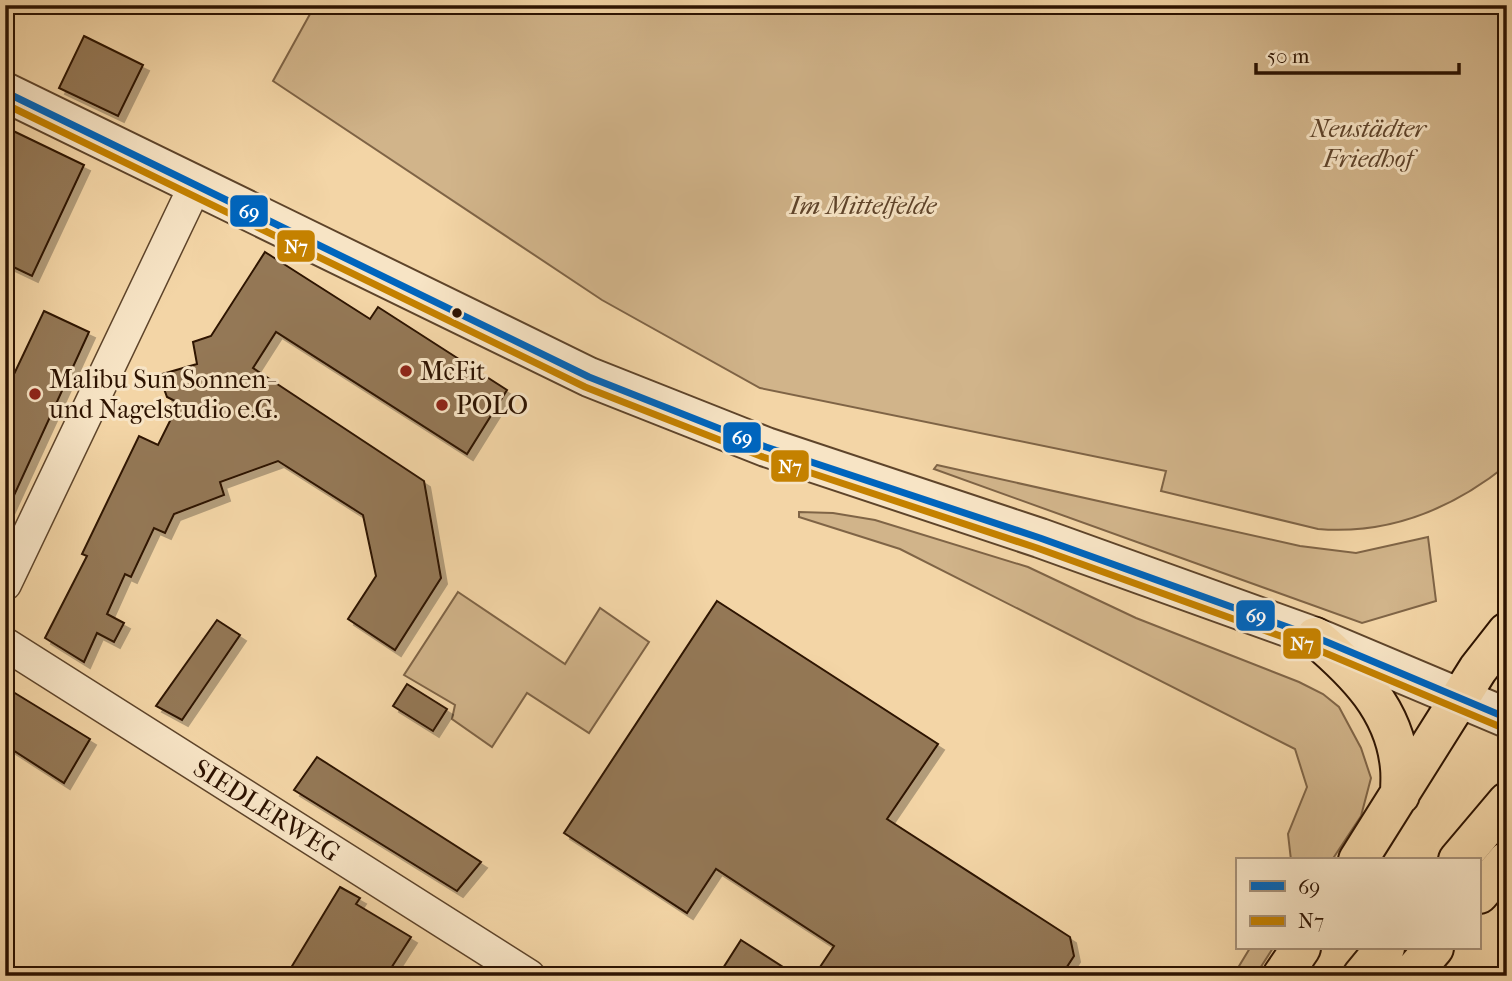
<svg xmlns="http://www.w3.org/2000/svg" width="1512" height="981" font-family="'IM FELL French Canon',serif">
  <style>
    .green { fill: #d1b48a; stroke: #7f6446; stroke-width: 2 }
    .building { fill: #947857; stroke: #2d1301; stroke-width: 2; filter: url(#shadow) }
    .lines { fill: none; stroke-linecap: round; stroke-linejoin: round }
    .minor-casing { stroke: #5e442a; stroke-width: 35 }
    .tertiary-casing { stroke: #5e442a; stroke-width: 42 }
    .trunk-casing { stroke: #2d1301; stroke-width: 42 }
    .minor { stroke: #f7e4c5; stroke-width: 32 }
    .tertiary { stroke: #f7e4c5; stroke-width: 38 }
    .trunk { stroke: #f3d5a6; stroke-width: 38 }
    .bus-1-casing { stroke: #f7e4c5; stroke-width: 12 }
    .bus-2-casing { stroke: #f7e4c5; stroke-width: 12 }
    .bus-1 { stroke: #0065bd; stroke-width: 7 }
    .bus-2 { stroke: #c48100; stroke-width: 7 }
    .bus-dot { fill: #2d1301; stroke: #f7e4c5; stroke-width: 2.5 }
    .poi-dot { fill: #8f2418; stroke: #f7e4c5; stroke-width: 2.5 }
    .labels { text-anchor: middle; stroke-width: 6; stroke-linejoin: round; paint-order: stroke }
    .park-label { font-size: 26px; font-style: italic; fill: #5e432a; stroke: #f7e4c5 }
    .poi-label { font-size: 26px; fill: #2d1301; stroke: #f7e4c5; text-anchor: start }
    .street-label { font-size: 26px; fill: #2d1301; stroke: #f7e4c5 }
    .line-badge { stroke: #f7e4c5; stroke-width: 2.5 }
    .badge-label { font-size: 19px; text-anchor: middle; font-weight: bold; fill: #fff }
  </style>
  <defs>
    <filter id="shadow"><feDropShadow dx="6" dy="6" stdDeviation="0" flood-color="#0004"/></filter>
  </defs>
  <rect width="100%" height="100%" fill="#f3d5a6"/>
  <filter id="stains"><feTurbulence type="fractalNoise" baseFrequency=".00286" numOctaves="4"/><feColorMatrix values="0 0 0 0 .2 0 0 0 0 .09 0 0 0 0 .02 0 0 0 .5 -.17"/></filter>
  <radialGradient id="worn" r=".72"><stop offset=".6" stop-color="#630" stop-opacity="0"/><stop offset="1" stop-color="#630" stop-opacity=".3"/></radialGradient>
  <path class="green" d="M315 5H1507V465C1452 509 1390 535 1318 529L1161 491 1166 471 760 388 602 300 273 81Z
    M937 465 1300 546 1356 553 1428 537 1436 601 1362 623 934 469Z
    M799 512 833 513 875 520 1028 567 1136 618 1299 682 1323 694 1339 707 1361 748 1371 778 1361 816 1332 860H1291L1288 834 1307 787 1295 749 900 549 799 517Z
    M458 592 565 664 600 608 649 642 589 733 527 693 492 747 452 719 455 705 404 675Z
    M1250 948H1273L1255 976H1233Z"/>
  <path class="building" d="M84 36 143 65 118 116 59 88Z
    M5 127 84 165 32 276 5 263Z
    M265 252 370 319 378 307 507 390 467 454 276 332 253 368 424 481 441 578 395 650 348 619 376 576 363 515 278 461 220 482 224 495 174 514 165 533 154 528 131 577 125 574 107 614 124 623 114 642 97 633 84 662 45 638 87 556 82 554 139 436 158 445 179 403 167 397 159 375 197 364 193 342 211 336Z
    M44 311 89 332 5 515V393Z
    M717 601 938 744 887 819 1070 937 1074 956 1061 976H814L834 946 716 869 687 913 564 833Z
    M217 620 240 635 182 720 156 706Z
    M407 684 447 709 433 731 393 706Z
    M5 687 90 739 64 783 5 745Z
    M317 757 481 862 457 891 294 790Z
    M340 887 360 898 356 904 411 937 386 976H286Z
    M741 940 797 976H718Z"/>
  <g class="lines">
    <g class="minor-casing">
      <g id="minor">
        <path d="M5 584 196 184"/>
        <path id="s1" d="M5 644 529 976"/>
      </g>
    </g>
    <g class="tertiary-casing">
      <path id="tertiary" d="M5 92 589 377 766 447 1040 538 1315 637 1507 718"/>
    </g>
    <g class="trunk-casing">
      <path id="trunk" d="M1315 637C1356 672 1395 710 1400 768 1401 777 1400 786 1400 795
        M1358 860 1478 669 1507 632
        M1458 860 1507 802
        M1479 894 1507 861
        M1282 976 1301 948
        M1362 976 1385 948
        M1410 976 1434 948"/>
    </g>
    <use href="#minor" class="minor"/>
    <use href="#tertiary" class="tertiary"/>
    <use href="#trunk" class="trunk"/>
    <g class="bus-1-casing">
      <path id="bus-1" d="M5 92 589 377 766 447 1040 538 1315 637 1507 718"/>
    </g>
    <g class="bus-2-casing">
      <path id="bus-2" d="M5 104 585 387 763 457 1037 548 1311 647 1503 728"/>
    </g>
    <use href="#bus-1" class="bus-1"/>
    <use href="#bus-2" class="bus-2"/>
  </g>
  <circle class="bus-dot" cx="457" cy="313" r="6"/>
  <g class="poi-dot">
    <circle cx="406" cy="371" r="7"/>
    <circle cx="35" cy="394" r="7"/>
    <circle cx="442" cy="405" r="7"/>
  </g>
  <g class="labels">
    <g class="park-label">
      <text x="1368" y="137">Neustädter<tspan x="1368" dy="30">Friedhof</tspan></text>
      <text x="863" y="214">Im Mittelfelde</text>
    </g>
    <g class="poi-label">
      <text x="420" y="380">McFit</text>
      <text x="49" y="388">Malibu Sun Sonnen-<tspan x="49" dy="30">und Nagelstudio e.G.</tspan></text>
      <text x="456" y="414">POLO</text>
    </g>
    <g class="street-label">
      <text dy="9" stroke="none"><textPath href="#s1" startOffset="310">SIEDLERWEG</textPath></text>
    </g>
  </g>
  <g class="line-badge">
    <rect x="229" y="194" width="40" height="34" rx="7" fill="#0065bd"/>
    <rect x="276" y="229" width="40" height="34" rx="7" fill="#c48100"/>
    <rect x="722" y="421" width="40" height="33" rx="7" fill="#0065bd"/>
    <rect x="770" y="449" width="40" height="34" rx="7" fill="#c48100"/>
    <rect x="1235" y="599" width="41" height="33" rx="7" fill="#0065bd"/>
    <rect x="1282" y="627" width="40" height="33" rx="7" fill="#c48100"/>
  </g>
  <g class="badge-label">
    <text x="249" y="218">69</text>
    <text x="296" y="253">N7</text>
    <text x="742" y="444">69</text>
    <text x="790" y="473">N7</text>
    <text x="1256" y="622">69</text>
    <text x="1302" y="650">N7</text>
  </g>
  <rect width="1512" height="981" fill="none" stroke="#f3d5a6" stroke-width="28"/>
  <rect x="7" y="7" width="1498" height="967" fill="none" stroke="#2d1301" stroke-width="3.5"/>
  <rect x="14" y="14" width="1484" height="953" fill="none" stroke="#2d1301" stroke-width="2"/>
  <rect x="1236" y="858" width="245" height="91" fill="#f7e4c5" stroke="#a69077" stroke-width="2"/>
  <rect x="1250" y="881" width="35" height="10" fill="#0065bd" stroke="#a69077" stroke-width="2"/>
  <text x="1298" y="894" font-size="21" fill="#2d1301">69</text>
  <rect x="1250" y="916" width="35" height="10" fill="#c48100" stroke="#a69077" stroke-width="2"/>
  <text x="1298" y="928" font-size="21" fill="#2d1301">N7</text>
  <path d="M1256 63v10h203v-10" fill="none" stroke="#2d1301" stroke-width="3.5"/>
  <text x="1267" y="63" font-size="21" fill="#2d1301" stroke="#f7e4c5" stroke-width="5" paint-order="stroke">50 m</text>
  <rect width="100%" height="100%" filter="url(#stains)"/>
  <rect width="100%" height="100%" fill="url(#worn)"/>
</svg>
